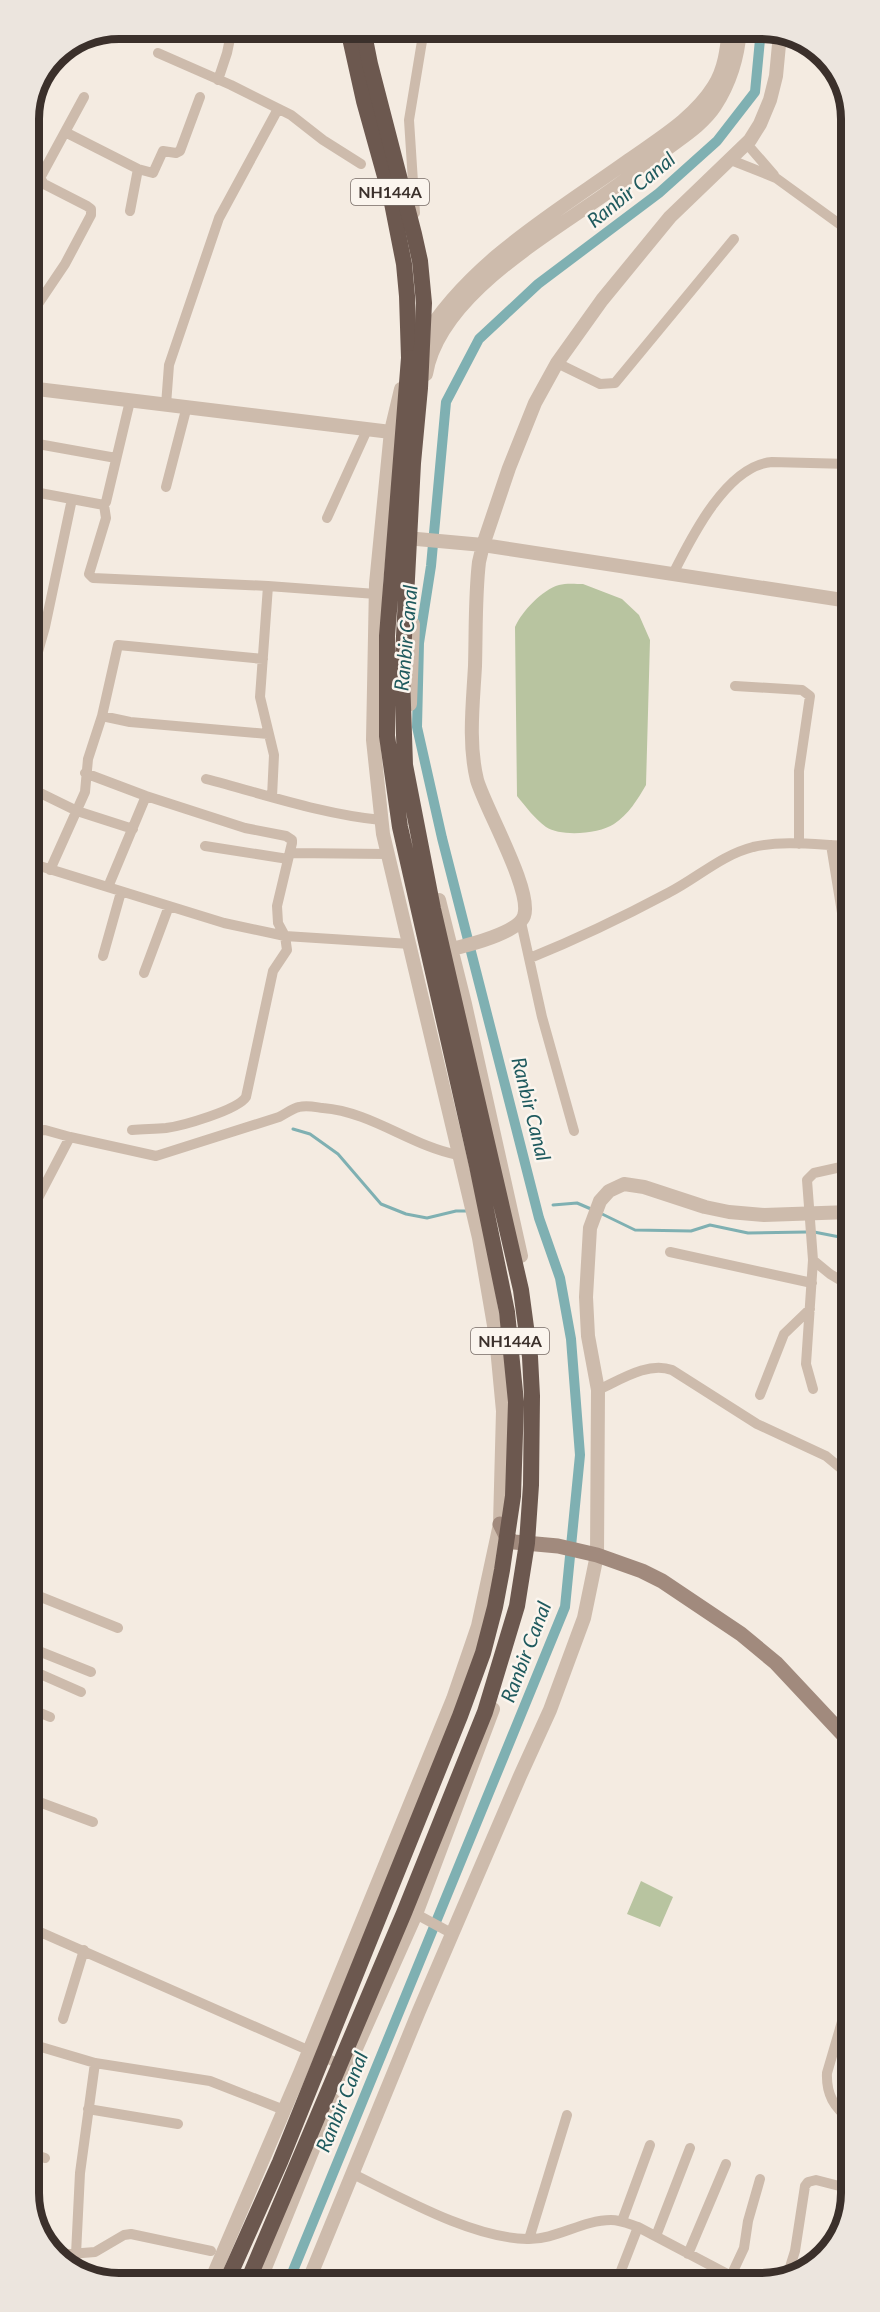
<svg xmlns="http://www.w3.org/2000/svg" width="880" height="2312" font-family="Lato,sans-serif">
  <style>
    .green { fill: #b8c4a0 }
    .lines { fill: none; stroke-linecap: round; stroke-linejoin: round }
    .stream { stroke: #7fb0b2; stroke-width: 3 }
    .canal { stroke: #7fb0b2; stroke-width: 10 }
    .minor { stroke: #cdbbac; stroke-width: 10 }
    .tertiary { stroke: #cdbbac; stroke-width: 14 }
    .secondary { stroke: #a18a7d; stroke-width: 15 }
    .trunk { stroke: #6c584f; stroke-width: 16 }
    .trunk-bridge { stroke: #6c584f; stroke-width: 16 }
    .labels { text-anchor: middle; stroke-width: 5; stroke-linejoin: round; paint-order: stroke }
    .shield { fill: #fbf5ee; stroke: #756b66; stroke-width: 1.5 }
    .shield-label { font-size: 16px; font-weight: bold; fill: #3b302b }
    .water-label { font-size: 20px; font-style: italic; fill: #1f5a5e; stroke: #fbf5ee }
    .rim { fill: none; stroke: #3b302b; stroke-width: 8 }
  </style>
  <rect width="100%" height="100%" fill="#f4ebe1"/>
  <path class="green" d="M583 584 622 599 639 615 650 640 646 785C638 799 628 815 614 824 599 834 561 837 546 827 535 819 526 807 517 796L515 627C522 611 542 590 559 585 566 583 576 584 583 584Z
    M641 1881 673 1897 660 1927 627 1914Z"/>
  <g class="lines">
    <path class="stream" d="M293 1129 310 1134 338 1154 381 1204 406 1214 427 1218 456 1211H468
      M553 1205 577 1203 591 1209
      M600 1213 635 1230 691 1231 710 1225 748 1233 807 1232
      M814 1232 850 1239"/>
    <path class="canal" d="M288 2283 565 1607 580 1455 571 1339 560 1278 539 1218 442 838 417 727 419 643 431 566 446 402 479 339 538 284 659 193 717 141 755 92 761 29"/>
    <path class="minor" d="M158 53 231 85 291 115 323 140 361 164
      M218 80 227 53 232 29
      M65 132 138 169 153 173 163 151 176 153 180 151 200 97
      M747 144 774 175
      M731 160 776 178 849 231
      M130 211 138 169
      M415 213 409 120 424 29
      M29 322 34 310 65 264 91 215V209L87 206 44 184 40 178 84 97
      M557 363 600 384 615 383 734 239
      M166 405 169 365 219 218 278 109
      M38 444 116 458
      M166 487 187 406
      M29 491 104 505 106 502 130 401
      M104 505 106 518 89 574 93 578 268 586 376 594
      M327 518 367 430
      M673 574C691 538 727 465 772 462L849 464
      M268 586 260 697 274 755 272 797
      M29 684 45 627 72 499
      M735 686 802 690 810 696 799 771V844
      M102 716 130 722 268 734
      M85 773 146 796 245 828 286 836 292 840V843L277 906 278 923 285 936 287 950 273 971 246 1097C238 1110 182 1126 166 1128 155 1129 144 1129 132 1130
      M206 779C264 794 321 814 381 820
      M30 788 77 811 133 829
      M831 845 850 962
      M205 846 288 859
      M290 853 388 854
      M30 863 224 923 285 936 410 944
      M50 870 85 792 88 759 102 716 118 645 263 659
      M108 887 146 796
      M521 922 542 1017 574 1131
      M103 956 121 892
      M530 958C577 939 623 917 668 893 696 879 721 855 753 847 784 840 818 845 849 846
      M144 973 169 906
      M850 1093C840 1103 847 1119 850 1132
      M30 1131 45 1130 70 1137 156 1156 279 1117C285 1114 293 1108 299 1107 307 1105 315 1107 323 1108 372 1112 411 1146 458 1155
      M35 1204 70 1137
      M670 1252 812 1283
      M813 1260 830 1274 850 1286
      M813 1389 806 1364 813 1260 807 1180 814 1173 850 1165
      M598 1390C620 1380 648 1361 672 1370L757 1424 826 1456 850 1476
      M760 1395 784 1334 810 1309
      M31 1413 36 1400
      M31 1593 118 1628
      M31 1648 91 1672
      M31 1670 81 1692
      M31 1709 50 1717
      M31 1799 93 1822
      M851 1871V1879
      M416 1914 453 1934
      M31 1928 344 2066
      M31 1953 39 1931
      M851 1991 827 2073C826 2094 834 2108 851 2120
      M63 2019 84 1950
      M31 2044 95 2063 210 2081 279 2108
      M88 2109 178 2124
      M32 2154 45 2158
      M353 2174C402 2198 472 2238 527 2239 556 2240 582 2220 611 2220 621 2220 629 2224 638 2227L731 2276 751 2280
      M622 2221 650 2145
      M656 2236 690 2148
      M529 2239 567 2115
      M76 2254 80 2173 95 2063
      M688 2254 726 2164
      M57 2255 95 2252 124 2235 131 2234 211 2251
      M729 2280 744 2248 748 2221 760 2179
      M786 2280 795 2251 805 2186 808 2182 816 2180 851 2189
      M617 2281 638 2227"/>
    <path class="tertiary" d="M422 341C470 261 555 213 629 160 660 138 694 118 714 86 725 69 727 48 729 29
      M426 374C438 303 527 248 582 210 609 192 635 173 660 154 679 139 702 126 715 106 730 83 738 56 740 29
      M29 388 399 433
      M417 539 483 545 849 601
      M410 704 413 624
      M439 900 465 1004 521 1256
      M452 949C469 945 518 933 524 916 533 891 485 808 477 780 468 743 473 703 475 666 476 631 475 596 479 562L483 545 509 468 535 403 557 363 602 300 670 217 750 140 760 124 770 100 776 76 780 34
      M342 2080 416 1914 493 1709
      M308 2282 419 2011 520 1776 550 1710 584 1618 597 1555 598 1390 588 1336 586 1297 590 1228 600 1201 609 1191 624 1184 644 1187 705 1207 729 1212 764 1215 850 1212
      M210 2283 300 2073 453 1699 478 1626 500 1524 503 1411 496 1337 479 1238 383 834 373 740 376 584 391 431 401 389
      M259 2283 333 2100"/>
    <path class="secondary" d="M500 1524 507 1538 514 1542 558 1546 597 1555 642 1571 662 1581 741 1634 776 1663 851 1743"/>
    <path class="trunk" d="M348 29 364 101 391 198 404 264 407 296 409 358"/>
    <path class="trunk-bridge" d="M226 2283 280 2162 460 1716 483 1653 495 1607 502 1570 513 1496 516 1402 507 1312 477 1166 400 827 387 736V636L409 358
      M247 2283 404 1913 485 1712 517 1606 527 1543 531 1485 532 1396 530 1357 521 1290 433 909 405 765 402 675 413 463 420 388 424 303 420 261 414 234 370 64 363 29"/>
  </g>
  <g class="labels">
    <g class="shield">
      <rect x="351" y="179" width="78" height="26" rx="4.5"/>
      <rect x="471" y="1328" width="78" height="26" rx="4.5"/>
    </g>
    <g class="shield-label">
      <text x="390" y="198">NH144A</text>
      <text x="510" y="1347">NH144A</text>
    </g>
    <g class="water-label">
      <text transform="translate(631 190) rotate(-39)" y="7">Ranbir Canal</text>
      <text transform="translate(406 638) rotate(-85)" y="7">Ranbir Canal</text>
      <text transform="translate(531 1109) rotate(76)" y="7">Ranbir Canal</text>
      <text transform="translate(526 1652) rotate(-69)" y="7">Ranbir Canal</text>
      <text transform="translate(342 2102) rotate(-68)" y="7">Ranbir Canal</text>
    </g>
  </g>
  <path d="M0 0H880V2312H0ZM119 39H761A80 80 0 0 1 841 119V2193A80 80 0 0 1 761 2273H119A80 80 0 0 1 39 2193V119A80 80 0 0 1 119 39Z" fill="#ece5de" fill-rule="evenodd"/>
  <path class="rim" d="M119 39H761A80 80 0 0 1 841 119V2193A80 80 0 0 1 761 2273H119A80 80 0 0 1 39 2193V119A80 80 0 0 1 119 39Z"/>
</svg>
